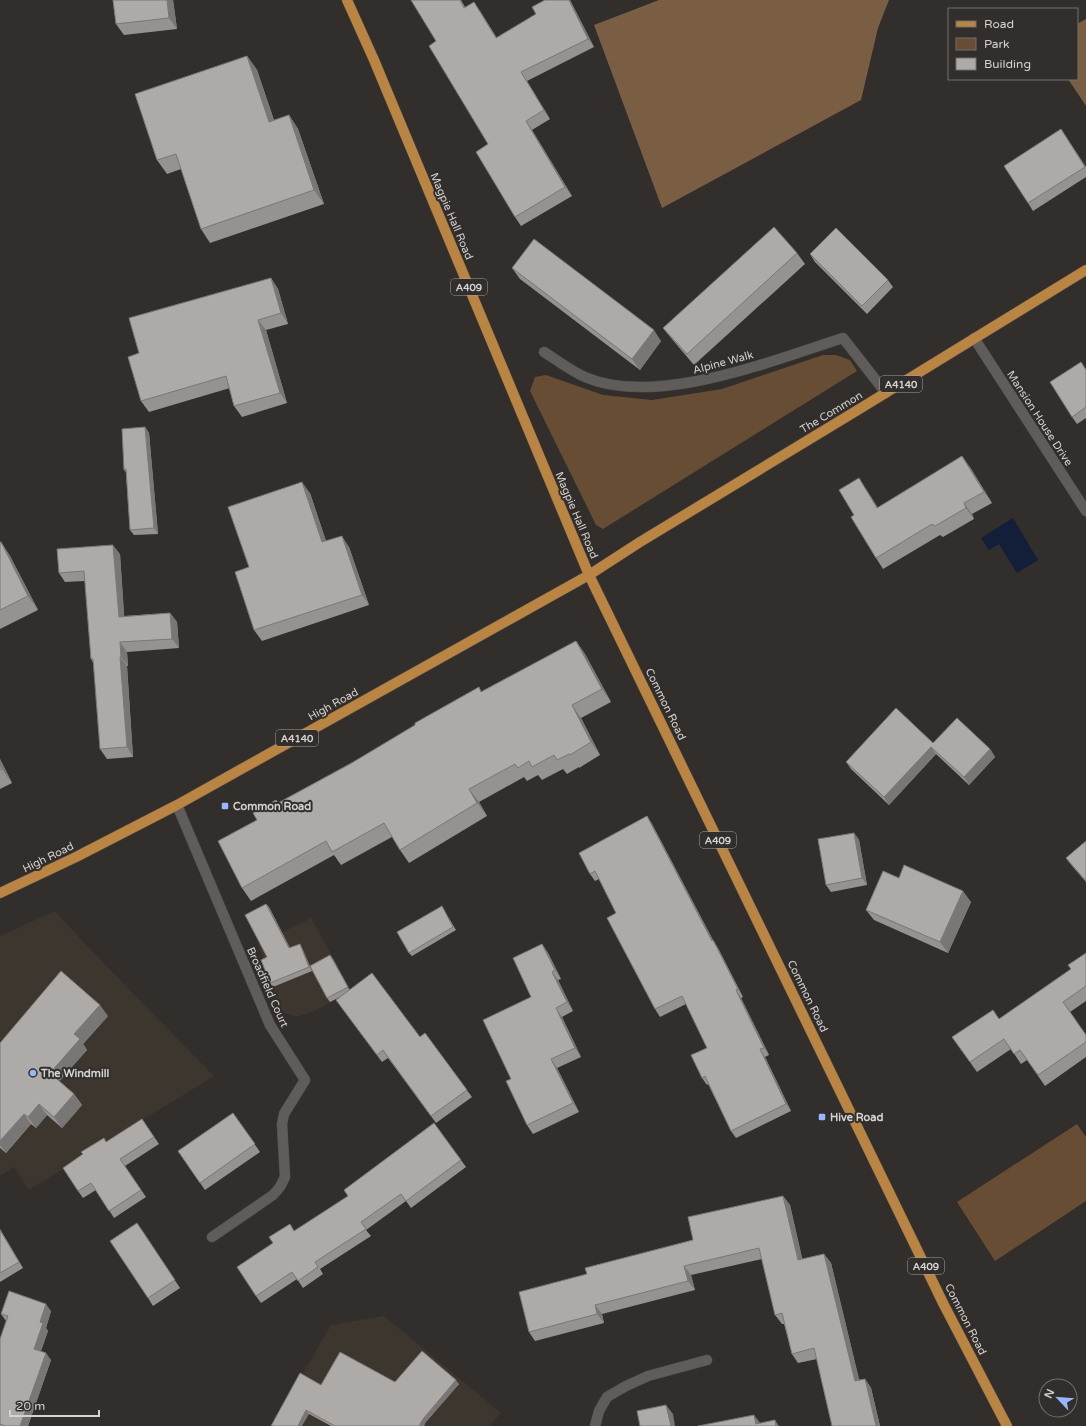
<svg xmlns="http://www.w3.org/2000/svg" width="1086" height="1426" font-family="'Varela Round',sans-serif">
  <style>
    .built { fill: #3d362f }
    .green { fill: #674d33 }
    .forest { fill: #795e43 }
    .water { fill: #131e39 }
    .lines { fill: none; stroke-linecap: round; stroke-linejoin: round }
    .minor-casing { stroke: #4e4c49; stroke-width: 11 }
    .primary-casing { stroke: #4e4c49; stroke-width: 11 }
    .minor { stroke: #5f5c5a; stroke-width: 10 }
    .primary { stroke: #ba8543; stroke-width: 10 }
    .wall { fill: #959290 }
    .shaded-wall { fill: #797775 }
    .building { fill: #adaaa7; stroke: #797775 }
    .poi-dot { fill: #96b6fd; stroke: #312e2c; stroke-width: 1.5 }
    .labels { text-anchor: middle; stroke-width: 4; stroke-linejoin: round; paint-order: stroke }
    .shield { fill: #312e2c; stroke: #a4a2a0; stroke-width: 1 }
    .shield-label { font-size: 10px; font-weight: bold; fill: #d5d3d2 }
    .street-label { font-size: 11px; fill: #d5d3d2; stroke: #312e2c }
    .poi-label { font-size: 11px; font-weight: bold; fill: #d5d3d2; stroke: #312e2c; text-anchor: start }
  </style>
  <rect width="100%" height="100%" fill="#312e2c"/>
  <path class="built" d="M55 911 85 944 214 1076 29 1190 14 1167 0 1176V936Z
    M311 918 351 990 313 1012 296 1017 285 1013 278 1006 258 944Z
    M384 1316 501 1413 489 1426H273L331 1325Z"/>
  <path class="green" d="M823 355H836L850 360 857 371 603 529 596 525 530 391 535 377 546 375 603 395 652 400 722 389Z
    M1077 1124 1086 1137V1201L995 1261 957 1202Z"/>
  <path class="forest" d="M659 0H889L878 28 861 100 662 208 594 25Z
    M1086 19V106L1068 79H1077V24Z"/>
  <path class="water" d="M1013 518 1038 560 1017 573 999 544 989 550 981 538Z"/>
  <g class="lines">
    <g class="minor-casing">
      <path id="minor" d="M974 338 1086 511
        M544 352C557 360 571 371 585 377 656 408 773 360 843 338L886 393
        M177 805 270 1025 305 1080 284 1114 282 1124 285 1177 280 1187 273 1195 212 1237
        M595 1426 599 1411 607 1397 626 1386 648 1376 707 1360"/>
    </g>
    <g class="primary-casing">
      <path id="primary" d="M347 0 374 60 589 575 944 1305 1007 1426
        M0 893 76 857 177 805 589 575 640 542 861 408 1086 270"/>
    </g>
    <use href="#minor" class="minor"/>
    <use href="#primary" class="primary"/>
  </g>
  <path class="wall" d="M113 0H173L177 29 124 35 116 24Z
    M411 0H461L465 7 480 11 497 38 536 14 545 0H570L594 47 527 81 550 119 532 130 572 196 521 226 515 217 488 144 436 41Z
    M247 56 257 70 274 120 289 115 298 129 324 204 210 243 201 229 181 169 167 174 157 160Z
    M1061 129 1086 167V177L1033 211 1028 203Z
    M797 253 805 264 694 365 671 338 663 328Z
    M810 254 888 280 893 287 867 314 815 262Z
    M512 268 661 341 640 370 520 279Z
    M271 278 278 289 288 324 266 330 287 403 242 417 234 406 230 388 149 412 141 401 139 353Z
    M1081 362 1086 370V418L1077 424 1072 417Z
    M145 427 149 433 158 534 134 535 130 530 126 472 124 470Z
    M970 467 992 503 972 514 974 519 943 537 940 535 883 569 876 558 854 515 866 489 878 508Z
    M310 493 326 541 349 547 369 605 262 641 254 630 249 567Z
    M0 542H1L10 556 38 610 0 629Z
    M120 554 124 616 170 613 177 622 179 648 127 652 128 666H127L133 757 107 759 100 749 94 664 91 659 85 581 65 582 59 573Z
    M576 641 585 654 611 702 581 718 600 755 579 768V767L567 774 563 769 542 780 538 775 527 781 524 777 479 802 487 816 409 863 400 850 392 837 341 865 334 855 251 901 242 888 257 820 276 800 278 803 482 691Z
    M933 743 990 749 995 757 969 785 936 754 889 805 851 769 846 762Z
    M0 759 12 783 0 789Z
    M647 816 652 824 713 940 718 948 743 997 741 998 769 1055 765 1057 791 1111 736 1138 731 1131 708 1084 707 1085 702 1078 707 1048 686 1004 660 1017 655 1009 616 913 599 879 595 881 590 874Z
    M854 833 859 840 867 885 831 892 826 885Z
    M1086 841V882L1072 866 1066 858Z
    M899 878 971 902 948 953 874 920 866 910Z
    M266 904 269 907 290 948 300 944 302 948 312 971 273 987 270 983 267 957Z
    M444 910 456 930 412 956 409 953Z
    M542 944 548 953 561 979 558 980 573 1011 562 1017 581 1057 557 1068 579 1112 533 1134 527 1125 511 1079 531 997Z
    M1086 953V1001L1070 1012 1086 1035V1057L1045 1086 1027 1060 1021 1064 1011 1049 977 1072 952 1037 999 1019 1071 969Z
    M333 959 349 989 420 1037 425 1033 472 1097 436 1123 388 1058 382 1062 341 1007 340 997 330 1002 327 998Z
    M108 1016 83 1044 87 1050 59 1081 74 1094 82 1105 62 1128 47 1115 36 1128 31 1124 6 1153 0 1148V1043Z
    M233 1113 260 1152 205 1190 178 1151Z
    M142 1119 159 1144 125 1166 146 1197 114 1218 96 1190 83 1198 78 1191 106 1142Z
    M461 1160 466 1167 411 1208 406 1201 366 1230 371 1236 320 1269 323 1274 303 1288 297 1279 261 1303 256 1296 295 1231Z
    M783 1196 790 1205 802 1259 824 1254 831 1263 859 1380 865 1379 871 1388 880 1426H831H832L817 1359 798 1363 792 1354 784 1324H782L775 1315 762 1259 691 1275 695 1290 602 1314 604 1323 535 1341 529 1332 587 1274 693 1240Z
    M0 1229 23 1268 0 1282Z
    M142 1230 180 1288 153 1306 148 1298Z
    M51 1311 46 1328 48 1331 41 1351 51 1360 28 1426H0V1339L6 1321 1 1314Z
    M395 1382 459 1384 425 1423 424 1426H331L309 1414 271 1426 321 1385Z"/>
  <path class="shaded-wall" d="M167 0H173L177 29 169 18Z
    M569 0H570L594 47 588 39Z
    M474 2 480 11 502 47 496 38Z
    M247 56 257 70 279 136 269 122Z
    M521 72 527 81 550 119 544 110Z
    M289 115 298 129 324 204 314 190Z
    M526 121 532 130 572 196 565 187Z
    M271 278 278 289 288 324 281 313Z
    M258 320 266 330 287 403 280 393Z
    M654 330 661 341 640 370 632 359Z
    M145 427 149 433 158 534 154 528Z
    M962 456 970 467 992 503 984 492Z
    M859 478 866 489 885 519 877 508Z
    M302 482 310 493 330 553 322 542Z
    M964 503 972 514 974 519 966 508Z
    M342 536 349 547 369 605 362 595Z
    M1 542 10 556 38 610 28 596Z
    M113 545 120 554 125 626 119 617Z
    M170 613 177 622 179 648 172 639Z
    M576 641 585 654 611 702 602 689Z
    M120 642 127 652 128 666 121 657Z
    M120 657 127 666 133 757 127 747Z
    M572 705 581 718 600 755 591 742Z
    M931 747 936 754 889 805 884 797Z
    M990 749 995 757 969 785 964 777Z
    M0 759 12 783 2 769 0 765Z
    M469 789 479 802 487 816 477 803Z
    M647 816 652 824 717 948 712 941Z
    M854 833 859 840 867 885 862 878Z
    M963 891 971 902 948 953 940 942Z
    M266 904 269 907 292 952 289 948Z
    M713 940 718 948 743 997 738 989Z
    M300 944 302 948 312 971 309 967Z
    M542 944 548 953 561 979 555 970Z
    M330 955 333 959 350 991 348 987Z
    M552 972 558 980 573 1011 567 1002Z
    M736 990 741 998 769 1055 764 1048Z
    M100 1005 108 1016 83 1044 87 1050 57 1084 50 1073 74 1034Z
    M556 1008 562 1017 581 1057 575 1048Z
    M760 1049 765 1057 791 1111 786 1104Z
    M551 1059 557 1068 579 1112 573 1103Z
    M74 1094 82 1105 62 1128 54 1117Z
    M39 1104 47 1115 36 1128 28 1117Z
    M24 1114 31 1124 6 1153 0 1145V1141Z
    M783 1196 790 1205 805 1270 798 1260Z
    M0 1229 23 1268 19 1262 0 1230Z
    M824 1254 831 1263 862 1391 855 1381Z
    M684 1266 691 1275 695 1290 688 1281Z
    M46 1304 51 1311 46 1328 48 1331 39 1356 34 1349 40 1322Z
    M595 1305 602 1314 604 1323 597 1314Z
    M46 1353 51 1360 28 1426H20Z
    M865 1379 871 1388 880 1426H876Z
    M456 1380 459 1384 425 1423 424 1426H419L423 1419Z
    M666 1405 673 1414 675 1426H671Z
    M306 1410 309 1414 302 1426H298Z
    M754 1415 761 1424H756Z
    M775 1420 779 1426H776Z"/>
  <path class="building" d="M113 0H167L169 18 116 24Z
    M411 0H460L464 8 474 2 496 38 536 14 532 7 545 0H569L588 39 521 72 544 110 526 121 565 187 515 217 476 152 488 144 429 46 436 41Z
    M247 56 269 122 289 115 314 190 201 229 176 154 157 160 135 94Z
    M1061 129 1085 167 1028 203 1004 166Z
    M774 227 797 253 687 354 663 328Z
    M836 228 888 280 862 306 810 254Z
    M534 239 654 330 632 359 512 268Z
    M271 278 281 313 258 320 280 393 234 406 226 376 141 401 128 357 139 353 129 318Z
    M1081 362 1086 370V407L1072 417 1050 382Z
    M145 427 154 528 130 530 126 469 124 470 122 429Z
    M962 456 984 492 964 503 966 508 935 526 932 524 876 558 851 517 854 515 839 490 859 478 877 508Z
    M302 482 322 542 342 536 362 595 254 630 235 572 249 567 228 507Z
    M0 542H1L28 596 0 610Z
    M113 545 119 617 170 613 172 639 120 642 121 657H120L127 747 100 749 93 659H91L84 571 59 573 57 549Z
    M576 641 602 689 572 705 591 742 570 755 569 754 557 760 554 755 532 767 529 761 518 768 515 764 469 789 477 803 400 850 384 823 332 852 326 841 242 888 218 841 257 820 253 813 276 800 278 803 350 764 415 725V723L479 687 481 692Z
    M896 708 933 743 957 718 990 749 964 777 931 747 884 797 846 762Z
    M0 765 2 769 0 770Z
    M647 816 712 941 713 940 738 989 736 990 764 1048 760 1049 786 1104 731 1131 705 1076 702 1078 691 1055 707 1048 682 996 655 1009 607 918 616 913 595 871 590 874 579 853Z
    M854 833 862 878 826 885 818 839Z
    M1086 841V881L1066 858Z
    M904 865 963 891 940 942 866 910 883 871 899 878Z
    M266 904 289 948 300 944 309 967 270 983 261 960 267 957 245 915Z
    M442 906 453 927 409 953 397 932Z
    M542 944 555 970 552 972 567 1002 556 1008 575 1048 551 1059 573 1103 527 1125 506 1081 511 1079 483 1020 531 997 513 958Z
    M1086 953V986L1063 1002 1086 1035V1042L1038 1075 1020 1050 1014 1054 1004 1039 970 1062 952 1037 993 1010 999 1019 1071 969 1068 965Z
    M330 955 348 987 327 998 310 966Z
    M61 971 100 1005 74 1034 80 1039 50 1073 74 1094 54 1117 39 1104 28 1117 24 1114 0 1141V1043Z
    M372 973 420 1037 425 1033 467 1090 431 1116 383 1050 377 1055 336 1000Z
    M233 1113 255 1144 200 1183 178 1151Z
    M142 1119 154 1137 120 1159 141 1190 109 1211 91 1183 78 1191 63 1168 83 1154 81 1152 104 1138 106 1142Z
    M434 1123 461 1160 406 1201 401 1194 361 1222 366 1229 315 1262 318 1267 298 1281 292 1272 256 1296 237 1267 273 1243 269 1237 290 1224 294 1231 348 1196 344 1190Z
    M783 1196 798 1260 824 1254 855 1381 865 1379 876 1426H831H832L814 1348 792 1354 782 1313 775 1315 759 1248 684 1266 688 1281 595 1305 597 1314 529 1332 519 1292 587 1274 585 1268 693 1240 688 1217Z
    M137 1223 175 1280 148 1298 110 1241Z
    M0 1230 19 1262 0 1273Z
    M9 1291 46 1304 40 1322 43 1323 34 1349 46 1353 20 1426H5L0 1424V1339L8 1316 1 1314Z
    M422 1351 456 1380 423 1419 419 1426H335L306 1410 298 1426H271L300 1373 321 1385 340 1352 395 1382Z
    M666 1405 671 1426H640L637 1411Z
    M754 1415 756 1424 775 1420 776 1426H698Z"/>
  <g class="poi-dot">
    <rect x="221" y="802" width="8" height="8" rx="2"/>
    <circle cx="33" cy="1073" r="4"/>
    <rect x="818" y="1113" width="8" height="8" rx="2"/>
  </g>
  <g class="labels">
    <g class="shield">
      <rect x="451" y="279" width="36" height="16" rx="3"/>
      <rect x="880" y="376" width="42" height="16" rx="3"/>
      <rect x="276" y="730" width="42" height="16" rx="3"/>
      <rect x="700" y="832" width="36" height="16" rx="3"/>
      <rect x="908" y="1258" width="36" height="16" rx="3"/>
    </g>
    <g class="shield-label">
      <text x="469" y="291">A409</text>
      <text x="901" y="388">A4140</text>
      <text x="297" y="742">A4140</text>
      <text x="718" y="844">A409</text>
      <text x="926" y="1270">A409</text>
    </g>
    <g class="street-label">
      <text transform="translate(452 216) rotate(67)" y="4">Magpie Hall Road</text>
      <text transform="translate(723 362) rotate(-15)" y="4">Alpine Walk</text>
      <text transform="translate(831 412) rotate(-31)" y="4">The Common</text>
      <text transform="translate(1040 418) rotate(57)" y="4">Mansion House Drive</text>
      <text transform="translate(577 515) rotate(67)" y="4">Magpie Hall Road</text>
      <text transform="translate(333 704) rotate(-29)" y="4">High Road</text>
      <text transform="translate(666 704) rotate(64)" y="4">Common Road</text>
      <text transform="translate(48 857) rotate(-26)" y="4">High Road</text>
      <text transform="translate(268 987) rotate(66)" y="4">Broadfield Court</text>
      <text transform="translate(808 996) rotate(64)" y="4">Common Road</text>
      <text transform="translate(966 1319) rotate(63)" y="4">Common Road</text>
    </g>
    <g class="poi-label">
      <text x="233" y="810">Common Road</text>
      <text x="41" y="1077">The Windmill</text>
      <text x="830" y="1121">Hive Road</text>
    </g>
  </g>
  <rect x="948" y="8" width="130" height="72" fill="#312e2c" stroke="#73706e"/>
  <rect x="956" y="21" width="20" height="6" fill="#ba8543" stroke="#73706e"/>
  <text x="984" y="28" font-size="12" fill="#d5d3d2">Road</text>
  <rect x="956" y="38" width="20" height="12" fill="#674d33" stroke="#73706e"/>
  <text x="984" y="48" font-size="12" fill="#d5d3d2">Park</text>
  <rect x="956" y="58" width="20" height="12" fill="#adaaa7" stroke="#73706e"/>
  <text x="984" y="68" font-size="12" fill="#d5d3d2">Building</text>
  <g transform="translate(1058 1398) rotate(296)"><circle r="19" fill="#312e2c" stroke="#73706e"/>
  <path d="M0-3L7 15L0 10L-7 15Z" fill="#96b6fd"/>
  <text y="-6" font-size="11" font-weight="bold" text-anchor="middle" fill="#d5d3d2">N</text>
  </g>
  <path d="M10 1410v6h89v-6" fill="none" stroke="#d5d3d2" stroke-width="2"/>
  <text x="16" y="1410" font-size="12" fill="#d5d3d2" stroke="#312e2c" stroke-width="3" paint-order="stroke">20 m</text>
</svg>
